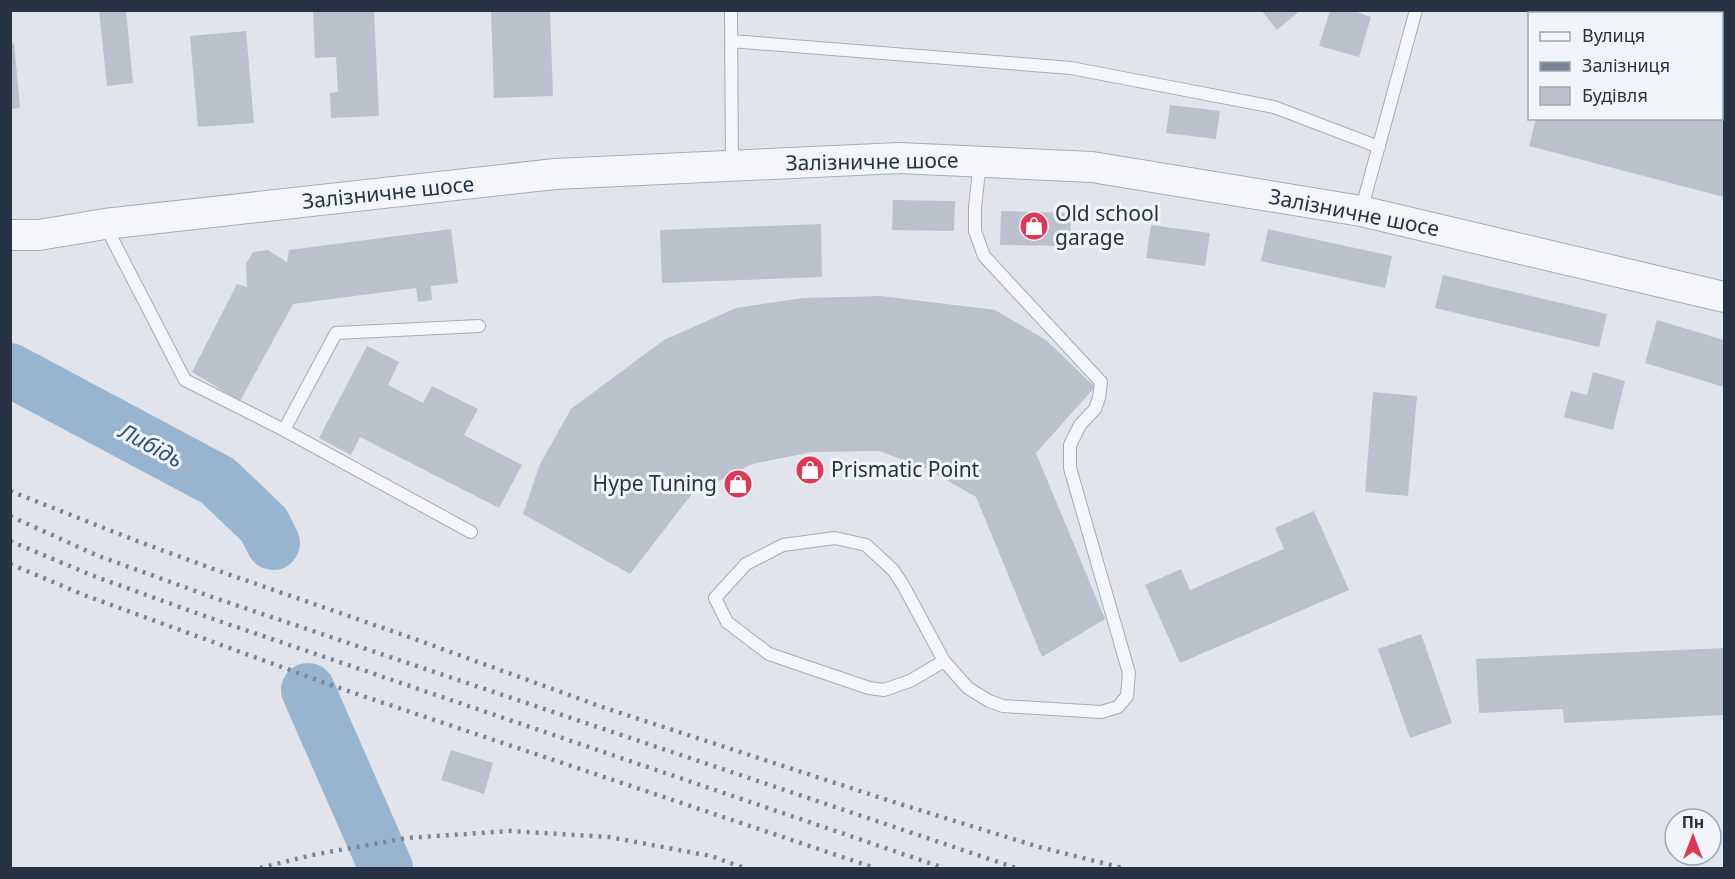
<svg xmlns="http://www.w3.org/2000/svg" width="1735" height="879" font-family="'Noto Sans',sans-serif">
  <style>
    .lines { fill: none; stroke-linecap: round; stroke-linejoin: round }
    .river { stroke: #98b4cf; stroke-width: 54 }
    .building { fill: #bac1cc }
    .service-casing { stroke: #a5acb6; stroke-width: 14 }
    .tertiary-casing { stroke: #a5acb6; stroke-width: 32 }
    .service { stroke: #f4f6f9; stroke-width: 12 }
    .tertiary { stroke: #f4f6f9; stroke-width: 30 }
    .rail { stroke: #788597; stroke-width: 4.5; stroke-dasharray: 3 6; stroke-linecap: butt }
    .labels { text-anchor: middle; stroke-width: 6; stroke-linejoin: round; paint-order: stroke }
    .street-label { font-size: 21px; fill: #273345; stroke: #f1f4f8 }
    .poi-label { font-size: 21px; fill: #273345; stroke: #f1f4f8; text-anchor: start }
    .water-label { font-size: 22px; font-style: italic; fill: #2c537e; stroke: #f1f4f8 }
  </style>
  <rect width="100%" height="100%" fill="#e1e5eb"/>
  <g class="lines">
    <path class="river" d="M10 370 218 481 264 525 273 543
      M308 690 386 868"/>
  </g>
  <path class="building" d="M99 10H126L133 83 107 86Z
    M313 10H374L379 116 331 118 330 93 338 92 336 57 315 58Z
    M491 10H550L553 96 494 98Z
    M1261 10H1301L1277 30Z
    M1330 10H1351L1371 17 1359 57 1319 46Z
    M246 31 254 123 198 127 190 36Z
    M14 43 20 108 10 109V44Z
    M1722 69 1724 70V197L1529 146 1536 118H1722Z
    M1170 105 1220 111 1216 139 1166 133Z
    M893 200 955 201 954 231 892 230Z
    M1001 211 1071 213 1070 246 1000 245Z
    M821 224 822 277 662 283 660 230Z
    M1151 225 1210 233 1205 266 1146 258Z
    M451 229 458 283 431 286 432 300 418 302 416 288 293 304 240 401 192 372 237 284 247 287 246 264 253 252 268 250 287 262 289 250Z
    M1268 229 1392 256 1385 288 1261 261Z
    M1443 275 1607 314 1599 347 1435 308Z
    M881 296 995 310 1046 340 1095 387 1036 453 1105 619 1042 657 976 497 927 469 879 451 812 452 752 464 691 495 630 574 523 514 540 464 571 409 664 340 736 308 803 298Z
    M1657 320 1724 340V387L1645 363Z
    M367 346 399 362 388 385 423 403 432 386 478 409 464 435 522 465 499 508 360 437 351 455 319 438Z
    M1593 372 1625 381 1613 430 1564 417 1571 391 1587 395Z
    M1373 392 1417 396 1408 496 1365 492Z
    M1314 511 1349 590 1180 663 1145 585 1181 569 1190 590 1284 549 1275 528Z
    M1421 634 1452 723 1410 738 1378 649Z
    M1724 648V715L1564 723 1563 709 1479 713 1476 659Z
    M451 750 493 763 484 794 441 780Z"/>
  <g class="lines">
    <g class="service-casing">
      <path id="service" d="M731 10 732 165
        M731 41 1071 68 1274 107 1379 147
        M1361 211 1416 10
        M105 225 185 380 284 430 336 333 479 326
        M284 430 471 532
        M944 661 910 681 884 690 869 688 769 654 727 622 715 598 746 564 783 545 835 538 866 545 893 570 903 585 944 661 968 688 989 701 1003 706 1101 712 1118 707 1127 696 1129 673 1070 468V445L1080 425 1095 409 1099 398 1101 382 984 256 975 231V207L980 162"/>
    </g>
    <g class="tertiary-casing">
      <path id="tertiary" d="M10 235H39L105 224 555 174 899 158 1092 167 1361 211 1724 297"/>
    </g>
    <use href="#service" class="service"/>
    <use href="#tertiary" class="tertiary"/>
    <path class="rail" d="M10 491 137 541 219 571 412 638 605 708 903 805 1039 847 1123 868
      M10 516 96 555 212 597 1016 868
      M10 541 91 575 213 619 944 868
      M10 564 84 595 342 689 875 868
      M260 868 312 855 407 838 510 831 609 837 711 856 744 868"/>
  </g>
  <defs>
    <g id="shop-disc" transform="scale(1.5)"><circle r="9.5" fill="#dd3956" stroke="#f1f4f8"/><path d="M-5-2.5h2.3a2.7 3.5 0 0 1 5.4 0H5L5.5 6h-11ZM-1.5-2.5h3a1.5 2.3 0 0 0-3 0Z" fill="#fff"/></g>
  </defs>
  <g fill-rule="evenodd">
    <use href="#shop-disc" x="1034" y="226"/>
    <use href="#shop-disc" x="810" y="470"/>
    <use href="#shop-disc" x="738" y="484"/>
  </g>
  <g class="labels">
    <g class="street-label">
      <text transform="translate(872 162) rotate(-1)" y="7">Залізничне шосе</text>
      <text transform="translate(388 193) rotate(-6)" y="7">Залізничне шосе</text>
      <text transform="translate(1354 213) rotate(11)" y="7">Залізничне шосе</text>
    </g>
    <g class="poi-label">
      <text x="1055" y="221">Old school<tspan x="1055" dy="24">garage</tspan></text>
      <text x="831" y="477">Prismatic Point</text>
      <text x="717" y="491" text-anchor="end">Hype Tuning</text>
    </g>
    <g class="water-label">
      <text transform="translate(151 445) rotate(28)" y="8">Либідь</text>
    </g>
  </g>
  <rect width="1735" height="879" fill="none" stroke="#273345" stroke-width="24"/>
  <rect x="1528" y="12" width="195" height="108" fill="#f1f4f8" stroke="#a0a7b0" stroke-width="1.5"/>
  <rect x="1540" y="32" width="30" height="9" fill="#f4f6f9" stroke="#a0a7b0" stroke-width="1.5"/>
  <text x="1582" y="42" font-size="18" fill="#273345">Вулиця</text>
  <rect x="1540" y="62" width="30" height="9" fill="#788597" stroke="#a0a7b0" stroke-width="1.5"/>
  <text x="1582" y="72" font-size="18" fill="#273345">Залізниця</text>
  <rect x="1540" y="87" width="30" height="18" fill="#bac1cc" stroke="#a0a7b0" stroke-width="1.5"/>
  <text x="1582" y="102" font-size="18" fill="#273345">Будівля</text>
  <g transform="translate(1693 837)"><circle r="28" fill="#f1f4f8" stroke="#a0a7b0" stroke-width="1.5"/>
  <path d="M0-4.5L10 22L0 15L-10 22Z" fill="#dd3956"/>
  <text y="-9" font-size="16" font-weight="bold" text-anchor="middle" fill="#273345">Пн</text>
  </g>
</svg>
